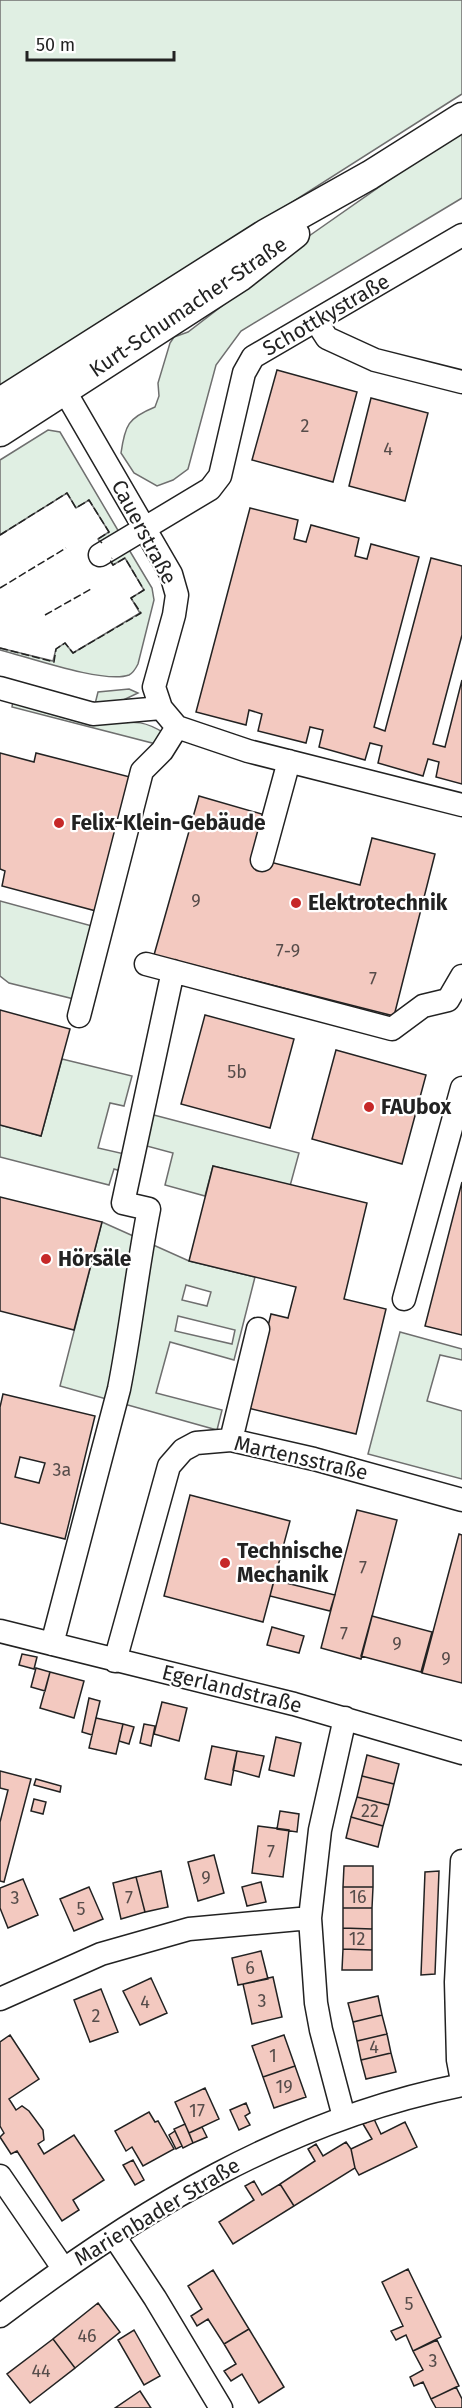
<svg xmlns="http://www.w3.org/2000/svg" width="462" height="2408" font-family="'Fira Sans',sans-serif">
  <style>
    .green { fill: #e0efe3; stroke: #6f6f6f; stroke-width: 1.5; fill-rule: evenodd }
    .building { fill: #f3c9c0; stroke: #222; stroke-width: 1.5; fill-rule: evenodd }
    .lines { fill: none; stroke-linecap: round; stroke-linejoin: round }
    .minor-casing { stroke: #222; stroke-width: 25 }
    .major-casing { stroke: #222; stroke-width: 31 }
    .minor { stroke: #fff; stroke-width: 22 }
    .major { stroke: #fff; stroke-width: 28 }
    .fence { stroke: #222; stroke-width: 1.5; stroke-dasharray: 8 3; stroke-linecap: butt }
    .poi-dot { fill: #c62828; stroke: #fff; stroke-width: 2 }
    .labels { text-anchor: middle; stroke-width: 4.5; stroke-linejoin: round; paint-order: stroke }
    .number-label { font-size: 18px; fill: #564c4a }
    .street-label { font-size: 21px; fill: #222; stroke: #fff }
    .poi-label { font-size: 21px; font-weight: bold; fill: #222; stroke: #fff; text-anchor: start }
  </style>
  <rect width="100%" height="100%" fill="#fff"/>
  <path class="green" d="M0 0H462V94L0 388Z
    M462 129V198L241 331 216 365 188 469 173 480 157 486 134 473 121 453C125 425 128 418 155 407L159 396 158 383 170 343 174 337 188 332 248 286 289 250Z
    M48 430 60 432 119 532 101 544 98 539 109 532 89 500 76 508 67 493 0 535V460Z
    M128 548 152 588 154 600 138 664C136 668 133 673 129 675 104 684 28 657 0 650V648L53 661 56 649 65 643 73 653 140 613 131 598 144 590 125 558 113 565 110 560Z
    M129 689 138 693 115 704H95L98 692Z
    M13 701C39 708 65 716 91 721 123 728 133 713 164 733L160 745 12 707Z
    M0 901 92 926 74 999 9 983 0 976Z
    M62 1059 132 1076 124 1106 110 1103 98 1148 129 1155 124 1172 114 1169 109 1185 0 1157V1125L41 1136Z
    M150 1114 299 1153 290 1186 213 1166 205 1196 165 1185 173 1153 143 1145Z
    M102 1222 189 1261 255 1277 234 1360 170 1342 156 1393 222 1410 217 1430 60 1386ZM186 1285 211 1292 207 1306 182 1300ZM178 1316 235 1330 232 1344 175 1331Z
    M400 1332 462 1349V1360L440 1355 427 1401 462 1411V1479L368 1454Z"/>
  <path class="building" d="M277 370 357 392 333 482 252 460Z
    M371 398 428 413 405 501 349 486Z
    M250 508 298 520 294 539 306 542 311 525 359 538 355 556 367 559 371 544 419 557 374 727 385 731 431 558 462 566V635L433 744 445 747 462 680V784L436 777 439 762 428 759 423 776 378 763 382 746 370 743 365 760 319 747 323 730 310 727 306 743 258 731 262 714 249 710 246 725 196 712Z
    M0 753 34 762 36 753 130 777 96 911 2 886 5 871 0 869Z
    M199 796 265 815 262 860 360 885 372 838 435 854 394 1016 154 955Z
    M0 1010 70 1029 41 1136 0 1125Z
    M205 1015 294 1039 270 1128 181 1104Z
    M336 1050 426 1075 402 1164 312 1139Z
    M213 1166 367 1203 344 1299 386 1309 356 1434 248 1408 271 1314 288 1318 296 1287 189 1261Z
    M462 1182V1335L425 1326Z
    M0 1197 102 1222 74 1330 0 1311Z
    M3 1394 95 1416 65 1539 0 1523V1407ZM20 1457 45 1463 39 1483 15 1477Z
    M190 1495 290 1521 263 1622 164 1596Z
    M357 1510 397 1520 361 1659 321 1648Z
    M459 1534 462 1535V1683L422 1673Z
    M274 1580 335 1595 330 1611 270 1596Z
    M372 1616 432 1632 421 1672 361 1656Z
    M272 1627 304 1636 299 1653 267 1645Z
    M22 1654 37 1657 34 1669 19 1665Z
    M36 1668 50 1672 45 1691 31 1687Z
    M50 1672 84 1681 74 1718 40 1708Z
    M89 1698 100 1701 92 1735 82 1732Z
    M162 1702 187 1708 179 1741 154 1734Z
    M96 1718 123 1724 116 1754 89 1748Z
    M123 1724 134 1727 129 1744 119 1741Z
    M144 1724 155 1726 151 1746 140 1743Z
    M276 1737 301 1743 294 1776 269 1770Z
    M212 1746 237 1751 231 1785 205 1779Z
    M237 1751 264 1756 259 1777 233 1770Z
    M367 1755 399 1764 394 1784 362 1776Z
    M0 1771 31 1779 4 1882 0 1881V1822L8 1790 0 1788Z
    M362 1776 394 1784 389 1805 357 1797Z
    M36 1779 61 1786 60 1792 34 1785Z
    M357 1797 389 1805 383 1826 351 1817Z
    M34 1799 46 1802 43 1814 31 1811Z
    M280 1811 299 1814 297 1832 277 1829Z
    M351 1817 383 1826 378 1847 346 1838Z
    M258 1826 289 1830 283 1877 252 1873Z
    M214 1855 224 1893 198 1901 188 1862Z
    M344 1866H373V1887H343Z
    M161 1871 168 1907 145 1912 136 1877Z
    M439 1871 435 1974 421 1975 425 1872Z
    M136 1877 145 1912 121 1919 113 1883Z
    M23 1879 38 1915 8 1928 0 1908V1888Z
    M261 1882 266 1902 247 1906 242 1887Z
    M89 1887 103 1919 74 1931 60 1899Z
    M343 1887H373L372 1908H343Z
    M343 1908H372V1929L343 1928Z
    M343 1928 372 1929V1950L343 1949Z
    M343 1949 372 1950V1970H342Z
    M261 1951 268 1979 238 1985 232 1958Z
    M273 1977 282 2017 252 2024 243 1984Z
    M151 1978 167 2013 140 2025 123 1991Z
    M101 1989 118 2032 90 2042 74 2000Z
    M378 1996 382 2015 353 2022 348 2003Z
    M382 2015 387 2034 357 2041 353 2022Z
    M387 2034 391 2053 361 2060 357 2041Z
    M10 2035 39 2079 9 2099 16 2110 22 2106 29 2111 43 2130 44 2140 38 2144 44 2154 74 2135 104 2180 73 2200 79 2210 62 2221 17 2151 11 2154 0 2137 4 2133 0 2126V2042Z
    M284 2035 295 2066 263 2077 252 2046Z
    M391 2053 396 2072 366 2079 361 2060Z
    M295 2066 306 2097 274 2108 263 2077Z
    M205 2088 219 2119 189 2133 175 2102Z
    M246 2103 250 2113 245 2116 250 2125 239 2130 230 2110Z
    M149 2112 155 2122 158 2121 174 2149 143 2166 132 2147 126 2151 115 2131Z
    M374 2119 381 2134 405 2122 417 2147 359 2175 355 2168 351 2149 372 2139 363 2124Z
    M185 2124 193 2143 183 2148 174 2129Z
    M202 2127 207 2137 193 2143 189 2133Z
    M175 2131 182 2146 176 2149 169 2135Z
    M346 2142 351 2149 355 2168 294 2206 280 2184 315 2161 308 2149 316 2144 323 2156Z
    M133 2160 144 2180 135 2185 123 2165Z
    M254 2181 262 2195 280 2184 294 2206 233 2244 219 2222 254 2200 245 2186Z
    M408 2269 441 2337 413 2351 406 2335 396 2340 391 2331 403 2326 382 2282Z
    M213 2270 249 2329 224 2344 208 2319 197 2326 191 2316 202 2309 188 2286Z
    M98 2303 120 2332 75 2368 53 2339Z
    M249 2329 284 2387 259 2403 242 2374 231 2381 224 2371 236 2364 224 2344Z
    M134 2330 160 2376 144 2385 118 2340Z
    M53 2339 75 2368 30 2403 7 2374Z
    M437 2340 459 2386 431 2399 423 2382 414 2386 410 2377 423 2370 413 2351Z
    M456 2387 462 2399V2408H436L431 2399Z
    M140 2391 151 2408H115Z"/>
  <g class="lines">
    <g class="minor-casing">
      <path id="minor" d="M316 321 327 338 375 360 462 382
        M56 376 171 574 177 595 174 615 154 687 161 708 177 727 248 751 462 805
        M100 555 210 489 220 476 244 373 253 357 462 235
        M0 688 93 714 161 708
        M262 860 289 761
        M146 964 392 1029 423 1006 448 1000 462 976
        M79 1016 142 771 162 751 177 727
        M404 1299 462 1088
        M231 1440 258 1329
        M0 1631 294 1704 462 1753
        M52 1644 119 1389C131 1329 137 1269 149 1209L123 1203 173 971
        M115 1661 169 1466 183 1450 196 1443 231 1440 314 1459 462 1500
        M462 1861 456 1982 458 2060 462 2081
        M0 1999 101 1954 189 1929 310 1918
        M344 2117 321 2030 316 2003 310 1918 320 1830 345 1718
        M0 2176 63 2268
        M114 2236 155 2298 221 2408
        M0 2316C140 2210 287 2120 462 2085"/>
    </g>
    <g class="major-casing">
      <path id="major" d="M0 402 265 234 370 175 462 117
        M0 432 240 277 295 234"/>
    </g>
    <use href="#minor" class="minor"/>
    <use href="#major" class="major"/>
    <path class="fence" d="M0 535 67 493 76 508 89 500 109 532 98 539 102 543
      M0 588 66 548
      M45 615 91 589
      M0 648 54 662 56 649 65 643 73 653 141 613 131 598 144 590 125 558 113 565 110 560 112 558"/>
  </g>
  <g class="poi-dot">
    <circle cx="59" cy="823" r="6"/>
    <circle cx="296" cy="903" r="6"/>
    <circle cx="369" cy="1107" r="6"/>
    <circle cx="46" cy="1259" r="6"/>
    <circle cx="225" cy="1563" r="6"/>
  </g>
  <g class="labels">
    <g class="number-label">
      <text x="305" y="432">2</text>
      <text x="388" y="455">4</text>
      <text x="196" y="907">9</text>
      <text x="288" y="957">7-9</text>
      <text x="373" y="985">7</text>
      <text x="237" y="1078">5b</text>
      <text x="62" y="1476">3a</text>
      <text x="363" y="1574">7</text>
      <text x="344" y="1640">7</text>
      <text x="397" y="1650">9</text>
      <text x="446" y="1665">9</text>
      <text x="370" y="1817">22</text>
      <text x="271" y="1858">7</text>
      <text x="206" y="1884">9</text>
      <text x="358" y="1903">16</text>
      <text x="15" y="1904">3</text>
      <text x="129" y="1904">7</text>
      <text x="81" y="1915">5</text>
      <text x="357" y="1945">12</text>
      <text x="250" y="1974">6</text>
      <text x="262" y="2007">3</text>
      <text x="145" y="2008">4</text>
      <text x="96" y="2022">2</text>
      <text x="374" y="2053">4</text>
      <text x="273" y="2062">1</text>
      <text x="284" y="2093">19</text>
      <text x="197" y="2117">17</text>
      <text x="409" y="2310">5</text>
      <text x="87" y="2342">46</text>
      <text x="433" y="2367">3</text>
      <text x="41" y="2377">44</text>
    </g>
    <g class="street-label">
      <text transform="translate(188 307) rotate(-34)" y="7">Kurt-Schumacher-Straße</text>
      <text transform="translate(326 315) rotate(-30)" y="7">Schottkystraße</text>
      <text transform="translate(144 532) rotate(62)" y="7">Cauerstraße</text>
      <text transform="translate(301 1458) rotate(13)" y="7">Martensstraße</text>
      <text transform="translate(232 1689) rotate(14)" y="7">Egerlandstraße</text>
      <text transform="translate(157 2212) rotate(-31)" y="7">Marienbader Straße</text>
    </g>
    <g class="poi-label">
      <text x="71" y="830">Felix-Klein-Gebäude</text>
      <text x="308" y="910">Elektrotechnik</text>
      <text x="381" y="1114">FAUbox</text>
      <text x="58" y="1266">Hörsäle</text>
      <text x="237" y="1558">Technische<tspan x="237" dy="24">Mechanik</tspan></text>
    </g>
  </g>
  <path d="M27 51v9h147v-9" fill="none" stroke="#222222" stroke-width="3"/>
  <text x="36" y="51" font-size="18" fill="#222222" stroke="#ffffff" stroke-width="4.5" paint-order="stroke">50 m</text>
</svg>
